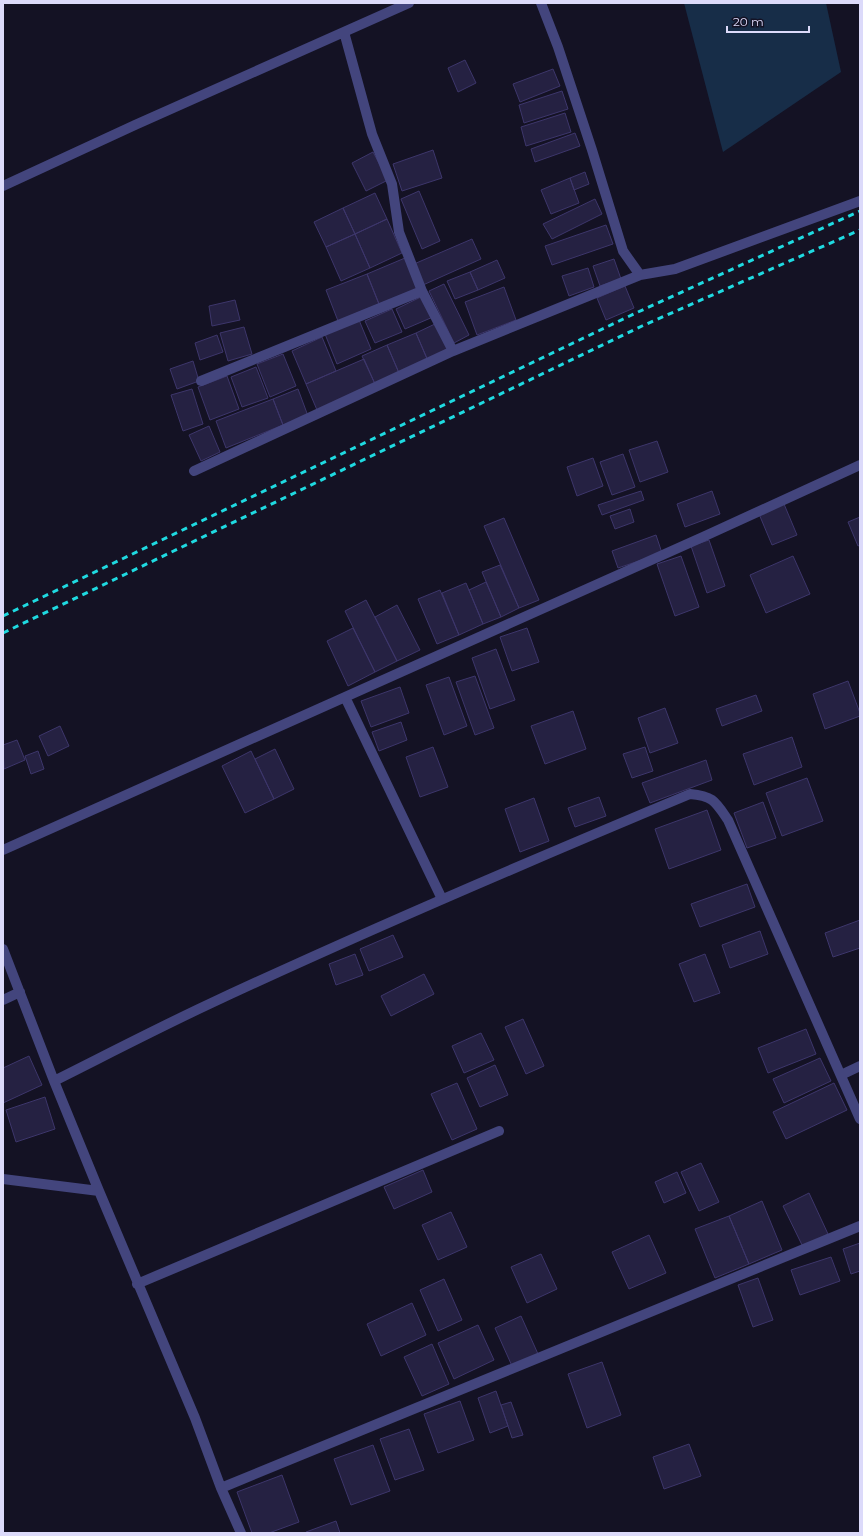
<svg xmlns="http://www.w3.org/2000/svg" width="863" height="1536" font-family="Montserrat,sans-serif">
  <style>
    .water { fill: #172d48 }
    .building { fill: #252142; stroke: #3d366b }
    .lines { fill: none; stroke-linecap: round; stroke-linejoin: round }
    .minor { stroke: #43457d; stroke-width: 10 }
    .rail { stroke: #1fdae1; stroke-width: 3; stroke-dasharray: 6 5; stroke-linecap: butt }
  </style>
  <rect width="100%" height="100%" fill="#141224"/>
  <path class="water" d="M684 3H826L841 72 723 152Z"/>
  <path class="building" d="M465 60 476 83 458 92 448 68Z
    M553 69 560 86 520 102 513 84Z
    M562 91 568 109 524 123 519 105Z
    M565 113 571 132 526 146 521 127Z
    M575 133 580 146 535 162 531 149Z
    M433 150 442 178 402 191 393 164Z
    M373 152 388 180 366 191 352 163Z
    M585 172 589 184 574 190 570 178Z
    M570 178 579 203 551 214 541 190Z
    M419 191 440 241 422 249 401 199Z
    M375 193 387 219 355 234 343 208Z
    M595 199 602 214 552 239 543 224Z
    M343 208 355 234 326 247 314 222Z
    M387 219 402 253 370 268 355 234Z
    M606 225 613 244 552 265 545 246Z
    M355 234 370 268 341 281 326 247Z
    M472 239 481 259 423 285 414 264Z
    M405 258 417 289 379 304 367 274Z
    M614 259 621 279 600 286 593 266Z
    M497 260 505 278 478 290 470 272Z
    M588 268 594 287 569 296 562 276Z
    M470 272 478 290 455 299 447 281Z
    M367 274 379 304 338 321 326 290Z
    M444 284 469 335 454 343 429 291Z
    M625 286 634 308 606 320 597 298Z
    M504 287 516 320 477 335 465 302Z
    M423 296 433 317 405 329 396 309Z
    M235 300 240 320 212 326 209 306Z
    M392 309 402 332 375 343 365 321Z
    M359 320 371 349 337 364 325 334Z
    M437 323 449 351 428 361 416 333Z
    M244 327 252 354 228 361 220 333Z
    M416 333 428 361 399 373 387 345Z
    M217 335 223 352 200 360 195 343Z
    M322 337 336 371 306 384 292 351Z
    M387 345 399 373 375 384 362 356Z
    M283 354 296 386 270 397 257 364Z
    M364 359 375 384 317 410 306 384Z
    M193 361 199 381 177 389 170 369Z
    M256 367 268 398 242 407 231 377Z
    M227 376 239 409 210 420 198 387Z
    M192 389 203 424 183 431 171 395Z
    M298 389 308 416 283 425 273 399Z
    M273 399 283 425 226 448 216 421Z
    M209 426 220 452 201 461 189 435Z
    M657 441 668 472 640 482 629 450Z
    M623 454 635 487 612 495 600 462Z
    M593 458 603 486 577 496 567 467Z
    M641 491 644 500 602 515 598 505Z
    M712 491 720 514 685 527 677 504Z
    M784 504 797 535 772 545 759 514Z
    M630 509 634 522 615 529 610 516Z
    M860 517V545L858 546 848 522Z
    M504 518 539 600 519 608 484 526Z
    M656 535 662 553 618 568 612 551Z
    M709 540 725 586 707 593 691 546Z
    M681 556 699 607 675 616 657 564Z
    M793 556 810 594 766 613 750 575Z
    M500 565 519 608 501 617 482 572Z
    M486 582 501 617 483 624 469 590Z
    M466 583 483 624 459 635 442 593Z
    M440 590 459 635 437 644 418 599Z
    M366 600 397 661 375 672 345 611Z
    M397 605 420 650 397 661 375 617Z
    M353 628 375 672 348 686 327 641Z
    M527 628 539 662 512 671 500 637Z
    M496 649 515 700 490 709 472 658Z
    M475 676 494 728 475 735 456 682Z
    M449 677 467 726 444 735 426 685Z
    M848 681 860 713V716L825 729 813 694Z
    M400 687 409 713 371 727 361 701Z
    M756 695 762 711 722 726 716 709Z
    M665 708 678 743 650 753 638 718Z
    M573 711 586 749 545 764 531 726Z
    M401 722 407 740 379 751 372 732Z
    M60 726 69 746 48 756 39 736Z
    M792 737 802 767 754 785 743 754Z
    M17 740 25 760 4 769 3 745Z
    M433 747 448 787 420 797 406 757Z
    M645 747 653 771 632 778 623 754Z
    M275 749 294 789 274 799 255 759Z
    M38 751 44 769 31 774 25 756Z
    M251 751 274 799 245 813 222 766Z
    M706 760 712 780 650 803 642 783Z
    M807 778 823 821 782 836 766 793Z
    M599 797 606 816 575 827 568 808Z
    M534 798 549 841 520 852 505 809Z
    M763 802 776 838 747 848 734 813Z
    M707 810 721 850 669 869 655 829Z
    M747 884 755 907 700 927 691 904Z
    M860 920V948L833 957 825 933Z
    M760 931 768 954 730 968 722 945Z
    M393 935 403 957 369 971 360 949Z
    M355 954 363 975 336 985 329 964Z
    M705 954 720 993 694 1002 679 964Z
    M424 974 434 994 391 1016 381 996Z
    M523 1019 544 1066 526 1074 505 1027Z
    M806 1029 816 1054 768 1073 758 1048Z
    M481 1033 494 1060 464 1073 452 1046Z
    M29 1056 42 1085 3 1103V1068Z
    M820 1058 831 1081 784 1103 773 1079Z
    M495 1065 508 1095 480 1107 467 1078Z
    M457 1083 477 1129 452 1140 431 1094Z
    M834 1083 847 1110 786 1139 773 1112Z
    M45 1097 55 1129 16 1142 6 1110Z
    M701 1163 719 1202 699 1211 681 1172Z
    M423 1170 432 1192 394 1209 384 1187Z
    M677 1172 686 1193 664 1203 655 1182Z
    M809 1193 828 1234 803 1247 783 1206Z
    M762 1201 782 1250 749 1264 729 1216Z
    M451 1212 467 1247 438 1260 422 1225Z
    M729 1216 749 1264 715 1278 695 1229Z
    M649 1235 666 1273 629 1289 612 1252Z
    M860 1243V1271L851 1274 843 1249Z
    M541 1254 557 1289 527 1303 511 1267Z
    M831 1257 840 1281 800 1295 791 1270Z
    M758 1278 773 1320 753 1327 738 1285Z
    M444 1279 462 1320 438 1331 420 1290Z
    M412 1303 426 1335 381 1356 367 1324Z
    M521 1316 538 1354 512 1366 495 1328Z
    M478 1325 494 1360 454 1379 438 1343Z
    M432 1344 449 1384 422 1396 404 1357Z
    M602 1362 621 1415 587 1428 568 1374Z
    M496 1391 508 1426 490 1433 478 1398Z
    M460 1401 474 1440 438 1453 424 1414Z
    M511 1402 523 1435 512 1438 501 1405Z
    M409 1429 424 1470 395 1480 380 1439Z
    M689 1444 701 1476 664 1489 653 1457Z
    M373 1445 390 1491 351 1505 334 1459Z
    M282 1475 299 1522 269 1533H252L237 1492Z
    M336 1521 340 1533H306V1532Z"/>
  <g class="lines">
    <path class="minor" d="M541 3 558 47 592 150 623 251 640 275 675 269 860 201
      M344 32 372 134 392 184 399 232 422 291 453 351
      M3 186 135 125 409 3
      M201 381 422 291
      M194 471 453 351 640 275
      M345 697 442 899
      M3 850 705 536 860 465
      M3 949 54 1081 99 1191 195 1418 221 1488 241 1533
      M3 1000 20 992
      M841 1075 860 1066
      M54 1081C104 1056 154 1030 205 1006 365 931 527 862 690 794 713 796 715 801 728 820L860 1119
      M3 1179 99 1191
      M137 1284 499 1131
      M221 1488 860 1226"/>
    <path class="rail" d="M3 616 638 312 860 211
      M3 633 642 326 860 230"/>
  </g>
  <rect width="863" height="1536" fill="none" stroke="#dcdafa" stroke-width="8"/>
  <path d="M727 26v6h82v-6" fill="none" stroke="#dcdafa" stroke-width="2"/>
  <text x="733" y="26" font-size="12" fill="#dcdafa" stroke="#141224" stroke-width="3" paint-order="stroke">20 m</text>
</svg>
